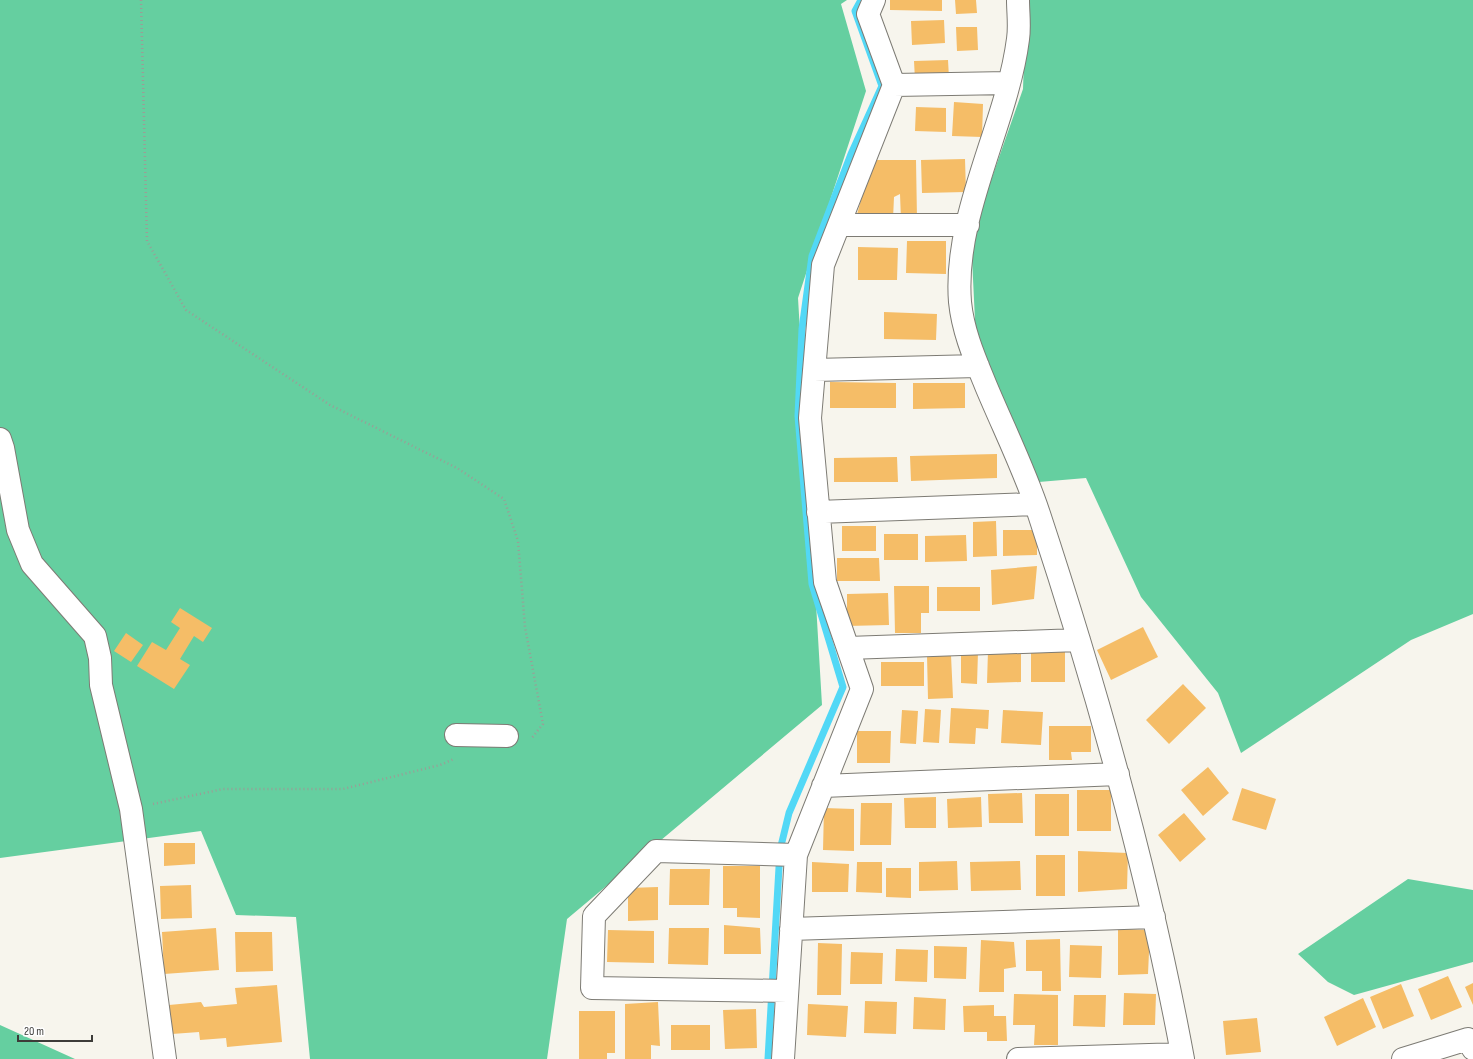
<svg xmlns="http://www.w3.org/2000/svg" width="1473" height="1059" font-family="'Sofia Sans Condensed',sans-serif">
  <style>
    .forest { fill: #65cfa0 }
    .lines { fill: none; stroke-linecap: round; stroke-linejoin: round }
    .stream { stroke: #52d8f6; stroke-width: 7 }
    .building { fill: #f5bd67 }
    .minor-casing { stroke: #7d7b74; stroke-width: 24 }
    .path { stroke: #9d9c96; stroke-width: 2.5; stroke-dasharray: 1 3; stroke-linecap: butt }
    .minor { stroke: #fff; stroke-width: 22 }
  </style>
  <rect width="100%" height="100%" fill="#f7f5ed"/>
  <path class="forest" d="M0 0H847L841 4 866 91 798 298 822 705 567 919 547 1059H310L296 917 236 915 201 831 0 858Z
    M1026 0H1473V614L1411 640 1241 753 1218 693 1141 597 1086 478 1027 483 976 341 971 237 1023 89Z
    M1408 879 1473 890V962L1354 995 1328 982 1298 954Z
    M0 1025 75 1059H0Z"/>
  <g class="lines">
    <path class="stream" d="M768 1059 780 850 789 813 843 687 812 584 798 416 802 329 812 256 851 154 882 86 855 11 861 0"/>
  </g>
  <path class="building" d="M890 0H942V11L890 10Z
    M955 0H976L977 13 956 14Z
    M944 20 945 43 912 45 911 21Z
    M956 27H977L978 50 957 51Z
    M948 60 949 78 915 80 914 61Z
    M954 102 983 104 982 137 952 136Z
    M916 107 946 108V132L915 131Z
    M965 159 966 192 922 193 921 160Z
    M872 160H916L917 219 901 220 900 194 894 197 893 219 856 218Z
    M907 241H946V274L906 273Z
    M858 247 898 248 897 280H858Z
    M884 312 937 314 936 340 884 339Z
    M830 382 896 383V408H830Z
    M913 383H965V408L913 409Z
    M997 454V478L911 481 910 456Z
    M897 457 898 482H834V458Z
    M996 521 997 556 973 557V522Z
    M842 526H876V551H842Z
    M1003 530H1037V555L1003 556Z
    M884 534H918V560H884Z
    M966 535 967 561 925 562V536Z
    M837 558H879L880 581H837Z
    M1037 566 1034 599 992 605 991 570Z
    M894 586H929V613H921V633H895Z
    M937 587H980V611H937Z
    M888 593 889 625 847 626V594Z
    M180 608 212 628 203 642 194 636 180 659 190 665 174 689 137 666 152 642 166 650 180 628 171 622Z
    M1143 627 1158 657 1111 680 1097 650Z
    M126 633 143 645 131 662 114 651Z
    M1031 650H1065V682H1031Z
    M988 651H1021V682L987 683Z
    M961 652H978L977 684 961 683Z
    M927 655H951L953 698 928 699Z
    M881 662H924V686H881Z
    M1183 684 1206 708 1169 744 1146 720Z
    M951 708 989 710 988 729 976 728 975 744 949 743Z
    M925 709 941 710 939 743 923 742Z
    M902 710 918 711 916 744 900 743Z
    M1003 710 1043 712 1041 745 1001 743Z
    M1049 726H1091V752H1071L1072 760H1049Z
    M857 731H891L890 763H857Z
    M1208 767 1229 793 1203 816 1181 790Z
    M1242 788 1276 799 1266 830 1232 820Z
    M1077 790H1111V831H1077Z
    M1022 793 1023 823H989L988 794Z
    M1035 794H1069V836H1035Z
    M936 797V828H905L904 798Z
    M981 797 982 827 948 828 947 799Z
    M861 803H892L891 845H860Z
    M824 808 854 809V851L823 850Z
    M1184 813 1206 839 1180 862 1158 835Z
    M164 843H195V864L164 866Z
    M1078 851 1128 853 1127 889 1078 892Z
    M1036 855H1065V896H1036Z
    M957 861 958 890 919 891V862Z
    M1020 861 1021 890 971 891 970 862Z
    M812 862 849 864 848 892H812Z
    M857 862H882V893L856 892Z
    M723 866H760V918L737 917V908H723Z
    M886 868H911V898L886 897Z
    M670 869H710L709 905H669Z
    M191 885 192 918 161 919 160 886Z
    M658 887V920L628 921V888Z
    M724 925 760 928 761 954H724Z
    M216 928 219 970 164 974 162 932Z
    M669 928H709L708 965 668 964Z
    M1118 929 1150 930 1148 974 1118 975Z
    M608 930 654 931V963L607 962Z
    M235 932H272L273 971 236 972Z
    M1060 939 1061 991H1042V971H1026V940Z
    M981 940 1014 942 1016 967 1004 969V992H979Z
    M818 943 842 944 841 995H817Z
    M1070 945 1102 946 1101 978 1069 977Z
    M934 946 967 947 966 979 934 978Z
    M896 949 928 950 927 982 895 981Z
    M851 952 883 953 882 984H850Z
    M1448 976 1462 1007 1431 1020 1418 989Z
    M1473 983V1005L1465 987Z
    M1401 984 1414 1016 1383 1029 1370 997Z
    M277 985 282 1042 227 1047 226 1038 200 1040 199 1032 172 1034 169 1005 201 1002 204 1007 237 1004 235 988Z
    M1124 993 1156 994 1155 1025H1123Z
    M1014 994 1058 995V1045H1034L1035 1025H1013Z
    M1074 995H1106L1105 1027 1073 1026Z
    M914 997 946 999 945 1030 913 1029Z
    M1363 998 1376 1027 1337 1046 1324 1017Z
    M865 1001 897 1002 896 1034 864 1033Z
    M658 1002 660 1046 651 1045V1059H625V1004Z
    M808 1004 848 1006 846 1037 807 1035Z
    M994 1005V1016H1006L1007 1041H987V1032H964L963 1006Z
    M756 1009 757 1048 725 1049 723 1010Z
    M579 1011H615V1053H607V1059H579Z
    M1257 1018 1261 1052 1226 1055 1223 1021Z
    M671 1025H710V1050H671Z"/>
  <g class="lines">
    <g class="minor-casing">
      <path id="minor" d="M1018 0C1018 13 1020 26 1018 39 1007 125 953 214 960 302 963 332 975 359 986 386 1004 429 1025 471 1039 514 1098 693 1149 874 1183 1059
        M894 85 1008 83
        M839 225H968
        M814 370 978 366
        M0 439 3 448 18 530 32 564 95 636 100 658 101 685 131 809 165 1059
        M818 512 1035 504
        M848 648 1079 640
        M456 735 507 736
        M823 786 1118 774
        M791 929 1154 917
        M787 991 592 988 594 916 656 851 796 855
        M783 1059 796 855 862 689 825 582 810 418 823 265 894 85 868 14 874 0
        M1018 1059 1182 1054
        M1403 1059 1468 1039 1473 1049"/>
    </g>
    <path class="path" d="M141 0 147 241 186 310 330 405 457 468 504 499 518 541 525 627 543 724 531 739
      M153 804 223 789H343L440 765 454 759"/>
    <use href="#minor" class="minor"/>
  </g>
  <path d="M18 1035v6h74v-6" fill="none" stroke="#3d3c39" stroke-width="2"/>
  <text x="24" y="1035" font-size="12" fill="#3d3c39" stroke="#ffffff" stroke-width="3" paint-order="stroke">20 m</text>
</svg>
